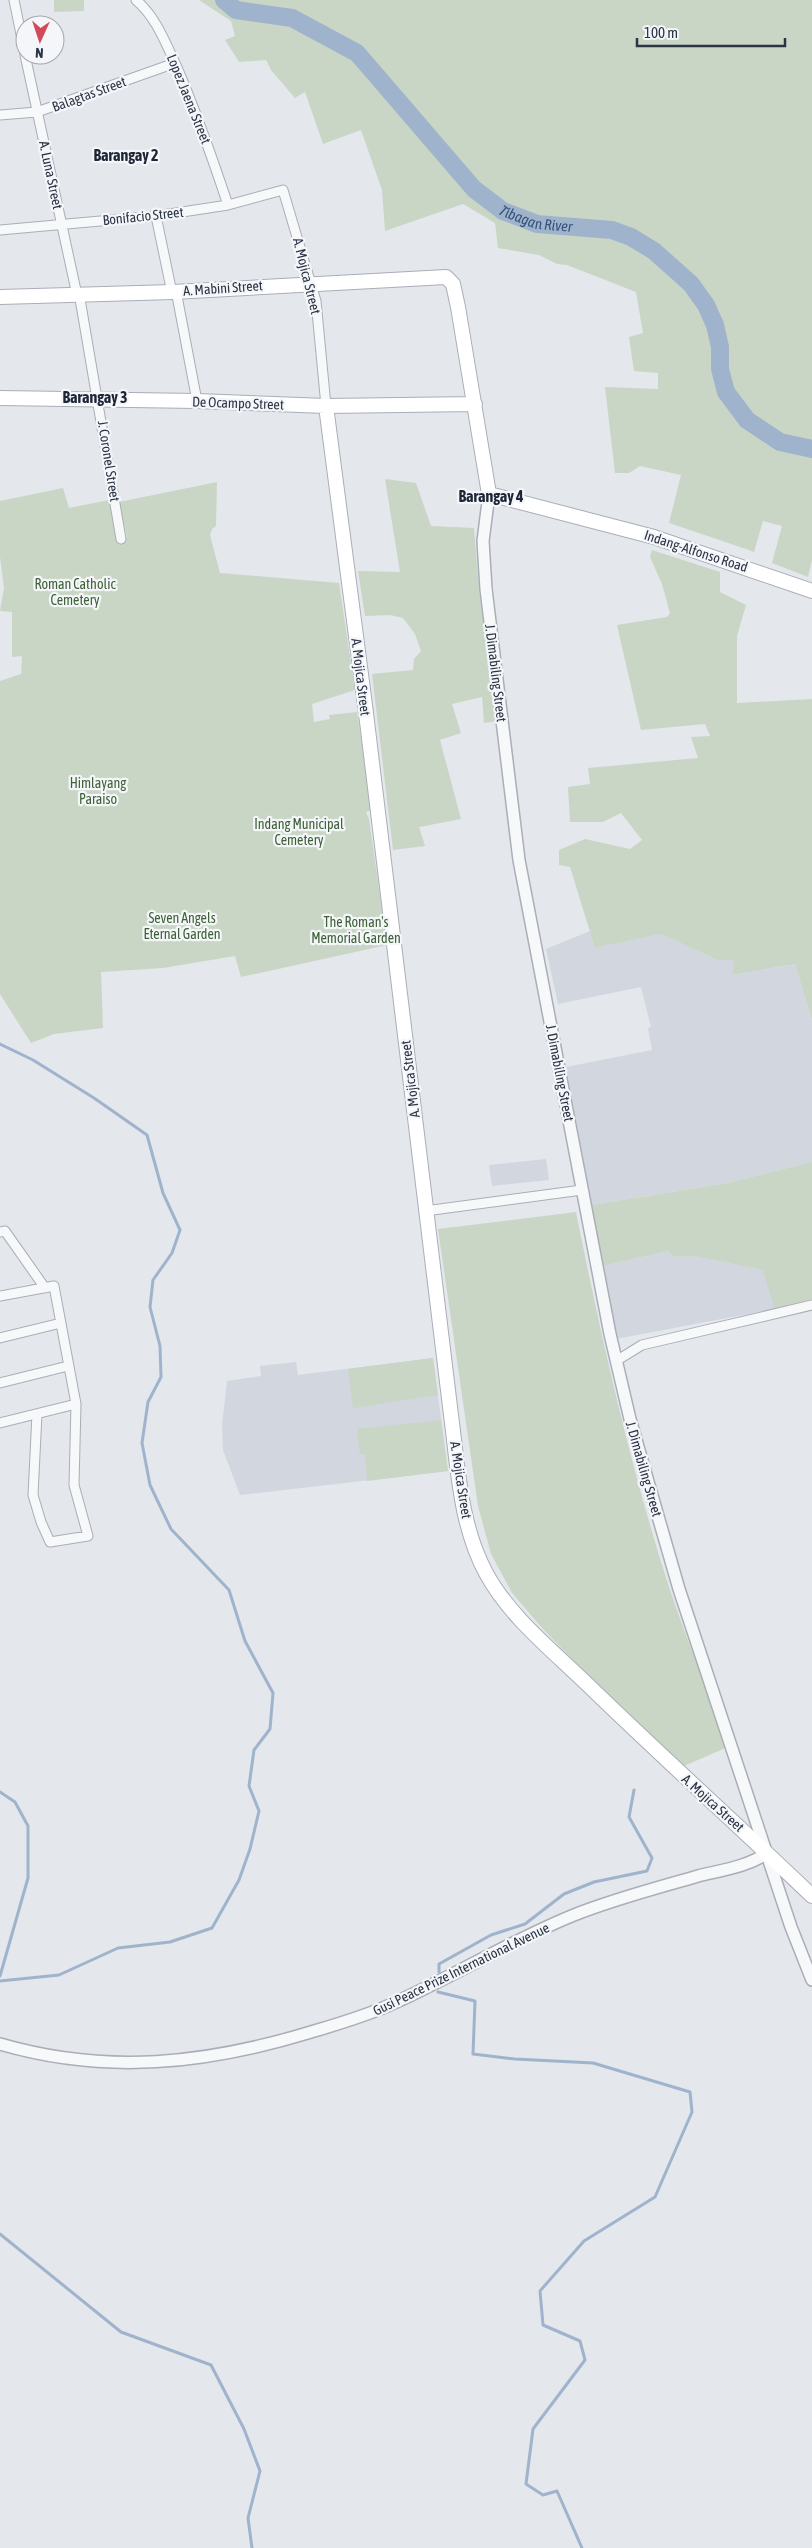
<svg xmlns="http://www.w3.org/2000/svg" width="812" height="2548" font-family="'Asap Condensed',sans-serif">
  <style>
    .built { fill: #d2d6de }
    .green { fill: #c9d6c5 }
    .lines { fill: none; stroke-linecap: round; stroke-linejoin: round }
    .stream { stroke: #9fb4cc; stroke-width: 3 }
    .river { stroke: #9fb4cc; stroke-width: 18 }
    .minor-casing { stroke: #a9aeb7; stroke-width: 11 }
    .tertiary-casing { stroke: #a9aeb7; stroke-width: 14 }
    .secondary-casing { stroke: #a9aeb7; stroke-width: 16 }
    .minor { stroke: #f7f8fa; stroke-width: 9 }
    .tertiary { stroke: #f7f8fa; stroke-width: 11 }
    .secondary { stroke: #fff; stroke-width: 14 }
    .labels { text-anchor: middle; stroke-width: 4.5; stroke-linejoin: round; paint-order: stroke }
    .street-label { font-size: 14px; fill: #2b3445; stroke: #f4f6f9 }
    .park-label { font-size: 14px; fill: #3f6138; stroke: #f4f6f9 }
    .water-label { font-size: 15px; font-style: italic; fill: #34527a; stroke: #f4f6f9 }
    .quarter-label { font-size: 16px; font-weight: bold; fill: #1d2536; stroke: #f4f6f9 }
  </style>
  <rect width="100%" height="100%" fill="#e4e7ec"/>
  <path class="built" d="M590 931 595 948 661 934 717 960H734V975L795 964 812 1020V1162L727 1183 592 1205 566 1067 652 1050 648 1028 651 1027 641 987 558 1004 546 949Z
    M546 1159 549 1180 492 1186 489 1165Z
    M668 1251 675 1257 693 1256 764 1270 774 1309 616 1339 603 1266Z
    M433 1358 448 1471 240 1495 223 1450 222 1425 227 1381 261 1376 260 1366 296 1362 298 1375Z"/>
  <path class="green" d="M54 0H84V11L54 12Z
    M199 0H812V560L808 577 772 563 782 526 763 521 754 552 749 550 669 523 681 475 640 466 629 473H615L605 387 658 389V373L634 371 629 337 643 333 636 292 567 265 557 264 539 255 498 248 495 223 463 204 385 231 382 190 361 130 323 144 305 92 295 98 271 70 266 60 239 62 225 40 235 36 231 21Z
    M385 479 416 483 431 526 474 528 479 590 497 721 484 723 482 697 452 704 461 733 440 740 461 819 419 827 425 846 393 850 372 674 413 670 414 659 421 651 415 634 403 618 390 615 365 616 358 571 400 572Z
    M217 482 216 526 212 529 210 535 220 573 339 583 355 690 312 704 314 722 330 719 329 715 357 712 372 810 366 812 369 819 387 945 241 977 235 956 163 968 101 972 103 1028 54 1034 31 1043 0 994V681L21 674 22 656 12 657V612L0 611 4 588 0 557V501L63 488 69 508 109 500 118 541 127 537 119 502Z
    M652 550 720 572V592L746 605 737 636V703L812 699V1020L795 964 733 975 734 960H717L661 934 595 948 570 867 559 865V850L585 839 630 849 642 840 621 813 603 822H570L568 787 590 784 588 768 698 758 691 737 710 736 705 724 641 730 617 625 667 617 670 613 662 584 650 557Z
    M812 1162V1301L774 1309 763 1270 693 1256 675 1257 668 1251 603 1266 592 1205 727 1183Z
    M576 1212C600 1331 626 1449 662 1565 681 1627 706 1686 730 1746L684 1766 652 1742 543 1629 512 1593 491 1554 478 1506 438 1229Z
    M433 1358 438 1395 353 1408 348 1369Z
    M441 1420 448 1471 367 1481 365 1454H360L357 1429Z"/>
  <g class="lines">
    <path class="stream" d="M0 1044 33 1060 94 1098 147 1135 163 1193 180 1230 172 1253 153 1280 150 1307 160 1346 161 1377 148 1402 142 1443 150 1485 171 1529 229 1590 245 1641 273 1693 270 1729 254 1750 249 1786 259 1811 250 1849 239 1880 212 1928 170 1942 118 1948 59 1975 0 1981
      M0 1792 15 1802 28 1826V1878L0 1976
      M439 1972V1964L491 1935 525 1924 564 1894 594 1882 647 1871 652 1858 629 1817 634 1790
      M438 1992 475 2001 473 2054 515 2059 593 2063 690 2092 692 2112 655 2197 584 2241 540 2291 543 2325 580 2341 585 2360 533 2429 526 2484 543 2495 557 2491 582 2548
      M0 2234 121 2332 211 2365 244 2429 260 2471 248 2518 252 2548"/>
    <path class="river" id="s1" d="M224 0 236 10 292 18 357 53 474 189 503 211 537 224 612 230 631 237 654 251 691 284 706 305 715 325 720 347V369L726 392 747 420 780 442 812 449"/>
    <g class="minor-casing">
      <path id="minor" d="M14 0 25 54
        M136 0C156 17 165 42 176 65 196 111 212 157 228 205
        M25 55 77 295 80 299 121 539
        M0 115 37 112 175 63
        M156 216 171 288 177 296 197 401
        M0 230 156 216 228 205 283 190 316 301 326 406
        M425 1211 582 1190
        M0 1232 5 1231 45 1288
        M0 1296 54 1286 76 1404 74 1485 88 1536 50 1542 41 1522 33 1495 37 1414
        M0 1338 61 1323
        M616 1361 642 1345 812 1305
        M0 1383 68 1366
        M0 1423 76 1404"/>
    </g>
    <g class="tertiary-casing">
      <path id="tertiary" d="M489 494 483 541 486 589 519 860 610 1334 630 1419 679 1589 791 1927 812 1980
        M0 2044C107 2075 206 2064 311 2032 338 2024 366 2016 392 2004 454 1976 512 1940 574 1915 614 1899 657 1888 698 1876 722 1870 747 1867 767 1853"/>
    </g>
    <g class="secondary-casing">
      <path id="secondary" d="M0 297 173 292 446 277 453 284 458 307 489 494 654 537 812 591
        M0 398 197 401 326 406 475 404
        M326 406 365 705 451 1415C458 1468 460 1525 486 1573 509 1616 552 1650 587 1684 661 1756 738 1825 812 1896"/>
    </g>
    <use href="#minor" class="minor"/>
    <use href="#tertiary" class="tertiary"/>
    <use href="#secondary" class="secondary"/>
  </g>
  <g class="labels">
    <g class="street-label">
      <text transform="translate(89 94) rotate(-20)" y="5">Balagtas Street</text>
      <text transform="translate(189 99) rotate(68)" y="5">Lopez Jaena Street</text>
      <text transform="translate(51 175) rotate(78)" y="5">A. Luna Street</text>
      <text transform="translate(143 216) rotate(-6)" y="5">Bonifacio Street</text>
      <text transform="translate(307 276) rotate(76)" y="5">A. Mojica Street</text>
      <text transform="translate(223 288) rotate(-4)" y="5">A. Mabini Street</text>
      <text transform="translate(238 403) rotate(2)" y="5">De Ocampo Street</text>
      <text transform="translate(109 461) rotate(81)" y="5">J. Coronel Street</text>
      <text transform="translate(696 551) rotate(18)" y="5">Indang-Alfonso Road</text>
      <text transform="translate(496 673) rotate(83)" y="5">J. Dimabiling Street</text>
      <text transform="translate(361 677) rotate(83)" y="5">A. Mojica Street</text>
      <text transform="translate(560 1073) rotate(79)" y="5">J. Dimabiling Street</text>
      <text transform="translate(410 1079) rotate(-97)" y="5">A. Mojica Street</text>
      <text transform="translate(644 1469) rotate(74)" y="5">J. Dimabiling Street</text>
      <text transform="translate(461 1480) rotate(81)" y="5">A. Mojica Street</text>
      <text transform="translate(713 1803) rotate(42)" y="5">A. Mojica Street</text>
      <text transform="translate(461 1969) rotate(-26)" y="5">Gusi Peace Prize International Avenue</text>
    </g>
    <g class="park-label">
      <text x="75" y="589">Roman Catholic<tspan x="75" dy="16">Cemetery</tspan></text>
      <text x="98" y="788">Himlayang<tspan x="98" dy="16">Paraiso</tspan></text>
      <text x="299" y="829">Indang Municipal<tspan x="299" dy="16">Cemetery</tspan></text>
      <text x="182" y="923">Seven Angels<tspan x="182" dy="16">Eternal Garden</tspan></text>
      <text x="356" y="927">The Roman's<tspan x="356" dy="16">Memorial Garden</tspan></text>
    </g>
    <g class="water-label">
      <text dy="5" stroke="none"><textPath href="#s1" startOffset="396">Tibagan River</textPath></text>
    </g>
    <g class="quarter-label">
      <text x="126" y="161">Barangay 2</text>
      <text x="95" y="403">Barangay 3</text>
      <text x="491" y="502">Barangay 4</text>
    </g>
  </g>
  <g transform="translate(40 40) rotate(183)"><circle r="24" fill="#f4f6f9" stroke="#a4a8b1"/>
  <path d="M0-4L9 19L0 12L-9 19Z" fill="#d1495b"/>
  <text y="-8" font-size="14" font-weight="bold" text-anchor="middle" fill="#2b3445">N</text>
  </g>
  <path d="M637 38v8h148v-8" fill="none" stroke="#2b3445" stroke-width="2.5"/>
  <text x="644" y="38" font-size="15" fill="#2b3445" stroke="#f4f6f9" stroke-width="4" paint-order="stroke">100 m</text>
</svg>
